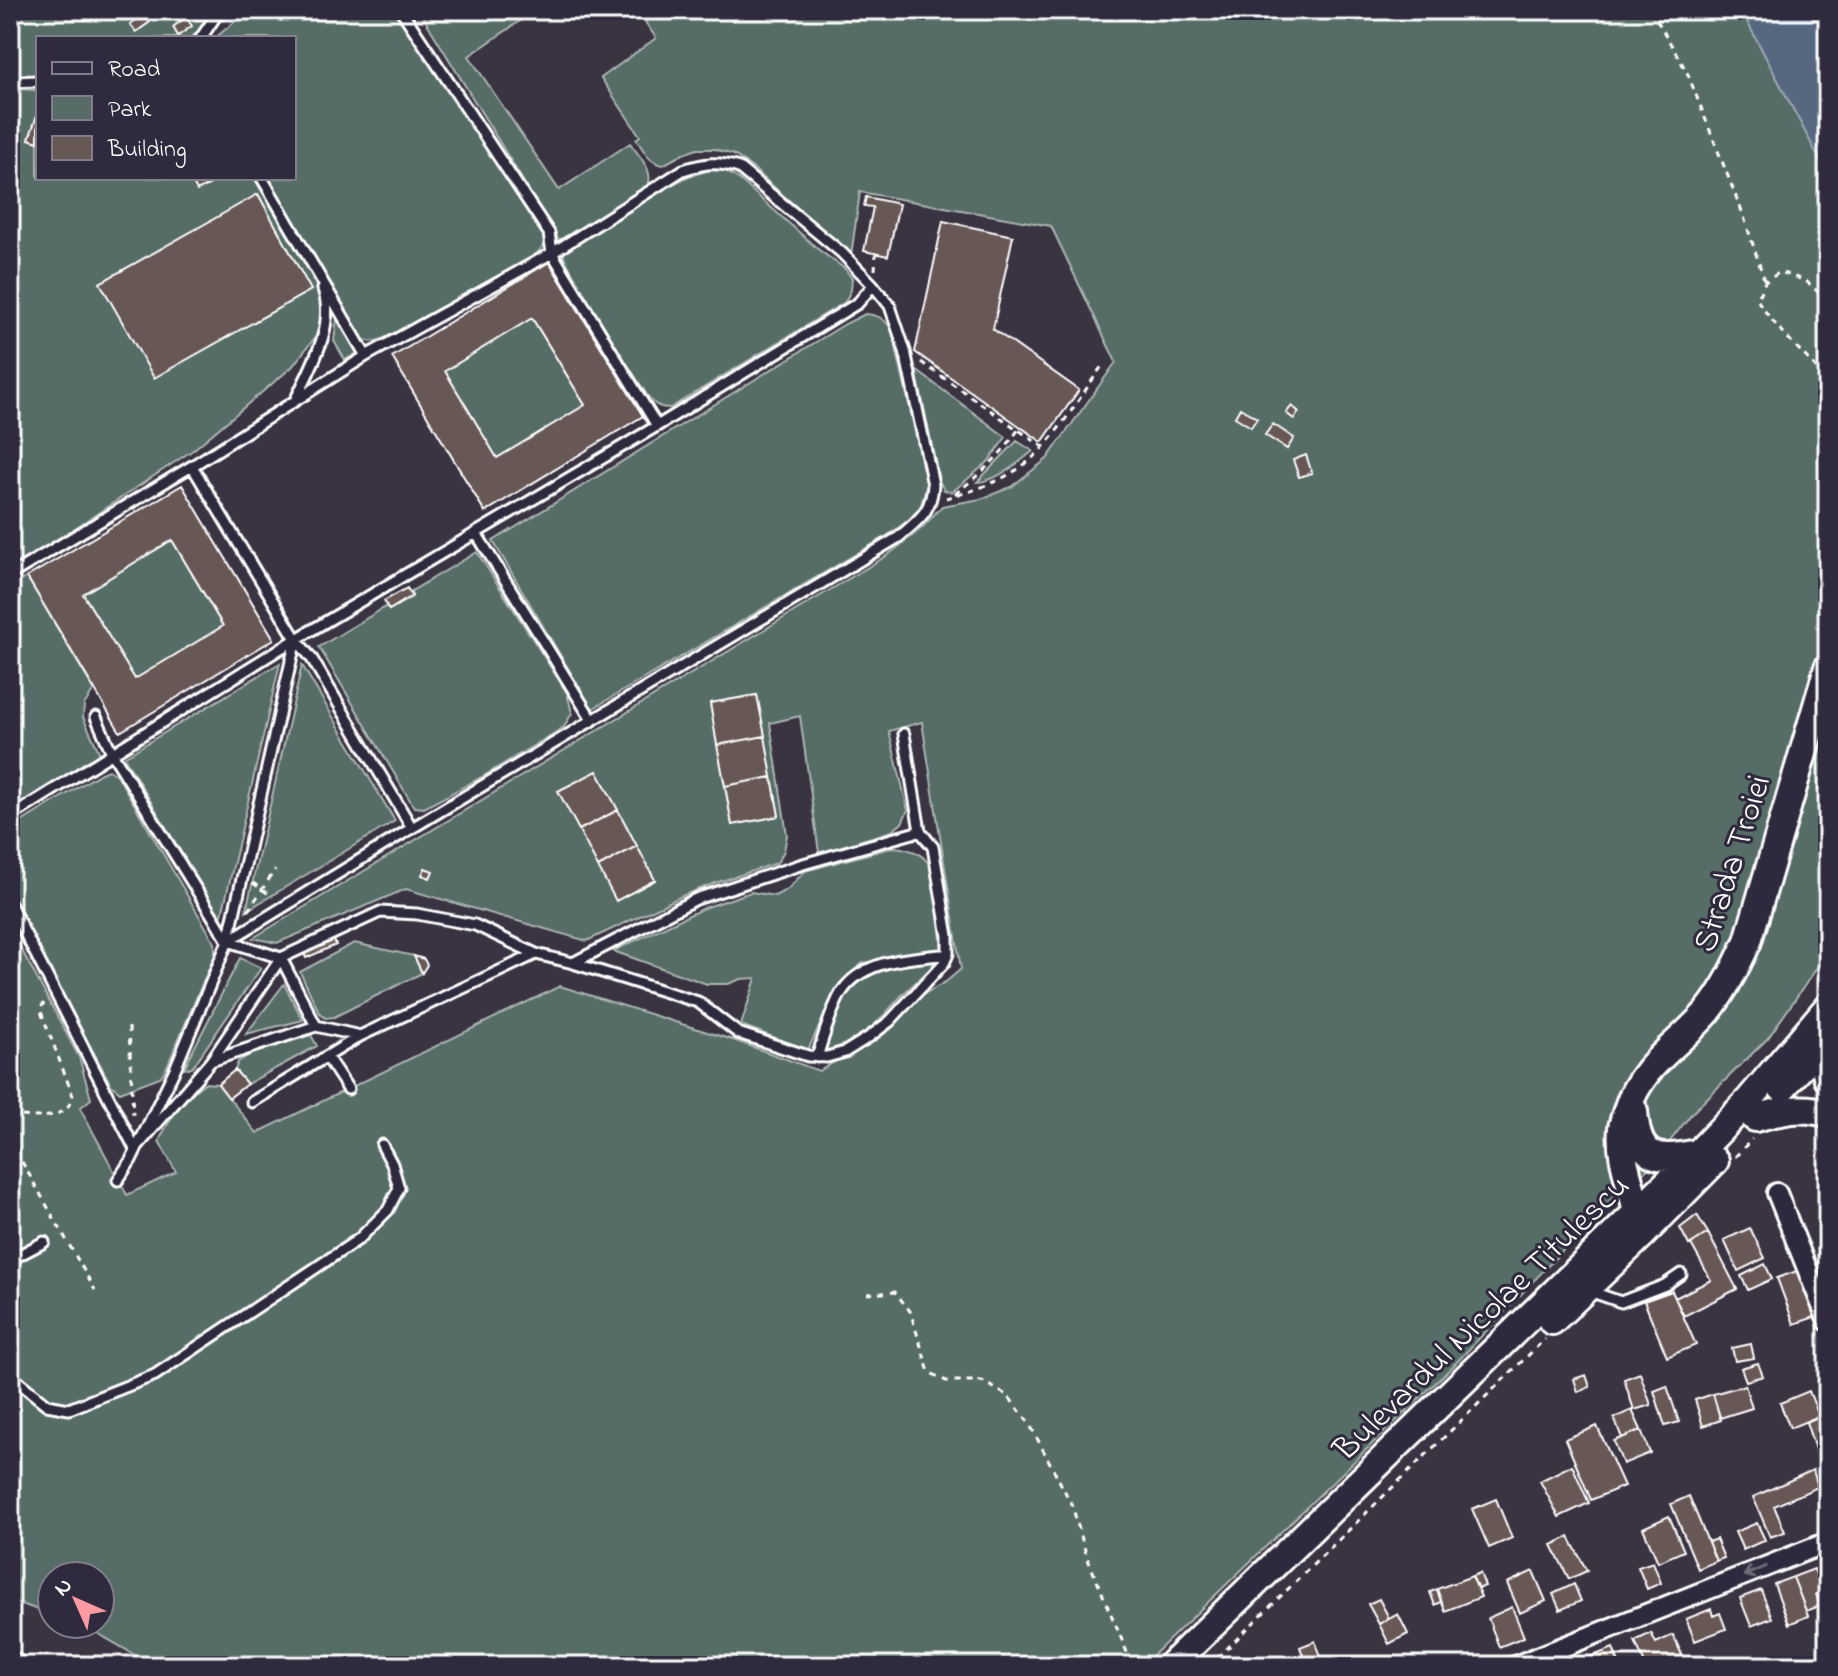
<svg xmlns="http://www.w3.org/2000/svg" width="1838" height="1676" font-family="'Indie Flower',sans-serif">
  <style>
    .green { fill: #576c66; stroke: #abb6b2; stroke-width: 2; fill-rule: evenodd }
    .water { fill: #546880; stroke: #98a4b3; stroke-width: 2 }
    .building { fill: #675855; stroke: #fff; stroke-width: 2; fill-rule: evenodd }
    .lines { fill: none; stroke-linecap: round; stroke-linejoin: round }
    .service-casing { stroke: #fff; stroke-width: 15 }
    .minor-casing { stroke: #fff; stroke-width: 24 }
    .secondary-casing { stroke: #fff; stroke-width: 32 }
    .path { stroke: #fff; stroke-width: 3; stroke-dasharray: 6 6; stroke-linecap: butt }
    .service { stroke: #2f2a3d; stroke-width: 9 }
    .minor { stroke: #2f2a3d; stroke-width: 18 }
    .secondary { stroke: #2f2a3d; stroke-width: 26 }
    .oneway { stroke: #6d6a77 }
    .labels { text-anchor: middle; stroke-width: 6; stroke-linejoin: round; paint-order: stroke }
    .street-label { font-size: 34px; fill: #fff; stroke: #2f2a3d }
  </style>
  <rect width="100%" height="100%" fill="#3a3342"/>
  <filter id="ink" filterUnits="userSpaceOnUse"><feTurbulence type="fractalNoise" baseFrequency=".0125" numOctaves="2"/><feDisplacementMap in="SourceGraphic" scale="16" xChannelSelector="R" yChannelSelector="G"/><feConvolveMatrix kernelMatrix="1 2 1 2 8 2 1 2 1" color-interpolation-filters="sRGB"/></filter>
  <g filter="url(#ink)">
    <path class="green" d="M10 10H217L191 38H38V75L10 76Z
      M249 10H394L543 231C547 243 543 248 534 256L385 338C375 342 369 344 360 337L267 178H294V38H215Z
      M419 10H461L463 13 468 10H536L469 56 559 190 630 143C639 156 656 172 647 188L559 240Z
      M637 10H1741L1828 175V952L1768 1038 1693 1112 1649 1168 1617 1193 1454 1365 1142 1666H154L90 1629 76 1624H100V1576H52V1615L10 1600V928L79 1057 91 1099 80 1108 127 1195 176 1172 159 1141C170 1117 184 1099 204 1083L218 1084 257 1133 560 986 736 1041 819 1071 890 1030 919 997 947 981 961 969 922 722 889 731 908 810 902 823 892 831 819 853 800 716 770 723 787 835 784 851 777 863 715 883 682 896 587 941 406 889 277 943 253 938 888 555 922 528 942 506 981 499 1011 487 1047 459 1116 362 1051 226 860 192 851 256 754 169 734 155 715 149H697L683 154 663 165C649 163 644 150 636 139L640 136 601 78 656 38ZM757 695 779 816 732 825 710 703ZM597 771 655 880 617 900 559 791Z
      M10 89 38 90V178H254L315 279 320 298 322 318 316 336 292 367 193 450 62 537 10 568Z
      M710 170 725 171 740 180 819 250 845 269 852 278 851 290 845 302 670 408C658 408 654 404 647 395L592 309 564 257V251L663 189 687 177Z
      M865 314C879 315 885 319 892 330L927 484 921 505 909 520 885 537 592 709 493 541 845 324Z
      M337 318 357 353 345 360 334 341Z
      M532 318 585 405 497 458 445 371Z
      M916 370 1006 437 988 462 952 492 944 490 940 483Z
      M1017 441 1033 451C1020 462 994 482 977 482Z
      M172 540 223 626 135 679 83 594Z
      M477 552 567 693 572 713 564 727 482 777 424 808 414 807 319 647 387 606 389 610 412 597 410 592Z
      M27 577 94 690 84 705 83 717 101 756 10 812V587Z
      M280 663 221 919 124 757Z
      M302 665 395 821 246 911Z
      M108 770 117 775 215 943V954L166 1069 160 1077 120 1092 111 1085 10 894V829L101 773Z
      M894 847C914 849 927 855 934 874L942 949 863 963 839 984 808 1050 741 1025 756 978 741 979 728 984H707L613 951 704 908 751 892 775 896 788 889 805 871Z
      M354 943 414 956 422 973 334 1017 325 1018 319 1012 300 972Z
      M240 958 261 968 192 1068H184Z
      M940 960 904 993 874 1026 843 1045 825 1052C830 1036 834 1019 840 1004 857 966 904 966 940 960Z
      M284 984 303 1020 246 1034Z
      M311 1035 317 1046 247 1084 235 1070 238 1062 251 1054Z"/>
    <path class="water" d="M1741 10H1828V175Z"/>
    <path class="building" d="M144 14 150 22 136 32 130 24Z
      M186 17 192 26 178 36 173 27Z
      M38 112V142L29 139Z
      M190 178H222L197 191Z
      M258 194 311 290 154 378 100 283Z
      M866 197 899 204 888 256 864 251 873 207 864 206Z
      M943 221 1013 236 993 329 1079 390 1042 442 915 352Z
      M549 262 643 416 485 512 392 357ZM532 318 585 405 497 458 445 371Z
      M1292 406 1299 412 1294 419 1286 413Z
      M1240 408 1257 418 1251 427 1235 417Z
      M1273 424 1294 438 1287 449 1265 435Z
      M1306 455 1312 473 1299 477 1293 460Z
      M182 485 274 639 120 732 27 577ZM172 540 223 626 135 679 83 594Z
      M407 588 412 596 389 610 384 601Z
      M757 695 765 736 717 745 710 703Z
      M765 736 772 777 725 786 717 745Z
      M597 771 618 810 579 830 558 791Z
      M772 777 779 816 732 825 725 786Z
      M618 810 637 846 598 867 579 830Z
      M637 846 655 880 616 901 598 867Z
      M425 868 433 871 430 878 422 875Z
      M332 936 336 945 306 958 302 949Z
      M414 956 424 959 427 965 422 973Z
      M235 1070 247 1084 229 1098 218 1084Z
      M1697 1215 1708 1233 1689 1245 1680 1228Z
      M1750 1228 1765 1258 1738 1271 1724 1240Z
      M1708 1233 1737 1289 1684 1316 1675 1298 1711 1280 1691 1244Z
      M1765 1264 1772 1279 1748 1290 1741 1276Z
      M1797 1271 1815 1317 1794 1324 1777 1278Z
      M1672 1291 1696 1345 1667 1357 1644 1301Z
      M1751 1344 1754 1358 1735 1361 1732 1348Z
      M1758 1363 1763 1376 1746 1381 1741 1368Z
      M1640 1373 1651 1405 1634 1410 1624 1379Z
      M1586 1375 1590 1387 1578 1392 1574 1379Z
      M1745 1385 1752 1408 1720 1418 1713 1394Z
      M1667 1386 1679 1422 1665 1426 1654 1391Z
      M1809 1391 1819 1416 1790 1428 1780 1403Z
      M1713 1394 1721 1420 1703 1426 1695 1400Z
      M1632 1410 1641 1430 1622 1438 1614 1418Z
      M1828 1413V1468L1822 1470 1806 1422Z
      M1597 1426 1624 1486 1591 1500 1565 1439Z
      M1641 1430 1650 1453 1623 1464 1614 1441Z
      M1572 1465 1589 1503 1559 1517 1540 1481Z
      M1813 1470 1818 1487 1774 1506 1785 1532 1770 1537 1753 1497Z
      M1689 1496 1716 1561 1698 1569 1671 1504Z
      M1496 1499 1512 1538 1489 1548 1472 1509Z
      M1669 1516 1684 1551 1658 1562 1643 1528Z
      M1757 1523 1765 1540 1743 1550 1735 1532Z
      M1569 1537 1587 1571 1569 1579 1552 1545Z
      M1716 1539 1724 1558 1716 1561 1708 1542Z
      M1653 1562 1661 1583 1647 1589 1638 1567Z
      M1814 1569 1823 1592 1816 1594 1820 1606 1806 1611 1793 1577Z
      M1533 1571 1546 1601 1520 1613 1507 1583Z
      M1480 1573 1485 1586 1478 1589 1472 1576Z
      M1472 1576 1481 1597 1445 1611 1437 1589Z
      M1793 1577 1808 1616 1789 1624 1774 1584Z
      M1574 1584 1581 1601 1560 1610 1553 1594Z
      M1437 1589 1441 1602 1435 1605 1430 1592Z
      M1761 1590 1772 1618 1751 1626 1740 1598Z
      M1379 1599 1389 1618 1379 1624 1368 1604Z
      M1512 1607 1524 1637 1499 1647 1488 1618Z
      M1711 1609 1713 1616 1720 1613 1726 1629 1695 1641 1686 1619Z
      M1398 1614 1408 1634 1389 1644 1379 1624Z
      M1651 1633 1656 1643 1673 1635 1687 1666H1646L1635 1641Z
      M1315 1641 1325 1666H1307L1300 1647Z
      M1613 1648 1620 1666H1592L1588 1658Z
      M1383 1659 1386 1666H1366Z"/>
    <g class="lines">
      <g class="service-casing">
        <path id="service" d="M401 10 549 233 552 253 657 426
          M201 38 215 17 225 10
          M10 82 38 81
          M262 178 366 356
          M296 399C311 366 336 326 323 289
          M192 466 296 639 312 659 412 828
          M476 533 592 720
          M10 575 192 466 366 356 552 253 683 170C705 163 717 161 739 168L842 253 873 285 890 306 905 351 933 485C931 513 919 519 899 537L412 828 228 941
          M96 717 112 753 228 941 281 958 316 1026 211 1061
          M10 817 278 650 657 426 858 303 873 285
          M10 904 135 1149
          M573 963 696 899 803 864 920 831
          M316 1026 360 1036 536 954
          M327 1057 348 1089
          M817 1057C824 1036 830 1012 841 993 863 958 911 959 948 954
          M252 1102 360 1036
          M135 1149 211 1061 281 958 380 912 417 914 475 925 536 954 573 963 698 1002 738 1033 808 1056 827 1057 845 1052 869 1037 890 1021 944 963 948 954V936L933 847 920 831 904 734
          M118 1180 131 1160 175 1069 228 941 296 639
          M10 1260 44 1242
          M1595 1293 1621 1302 1665 1285 1681 1274
          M10 1375 47 1405 69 1409 155 1375 359 1239 388 1210 399 1188 392 1164 382 1145"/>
      </g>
      <g class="minor-casing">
        <path id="minor" d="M1777 1193 1828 1321
          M1515 1666 1828 1542"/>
      </g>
      <g class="secondary-casing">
        <path id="secondary" d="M1822 1044 1823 1060 1828 1079
          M1782 1088 1828 1037
          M1634 1111C1638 1159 1655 1162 1698 1153
          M1755 1118C1780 1111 1803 1105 1828 1114
          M1637 1213C1632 1184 1619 1158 1622 1128 1623 1122 1625 1116 1627 1110 1641 1064 1678 1046 1708 1011 1725 990 1737 965 1748 941L1828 668
          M1552 1321 1642 1235 1715 1161
          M10 1665 11 1666
          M1170 1666 1698 1153 1749 1100 1828 1007"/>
      </g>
      <path class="path" d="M1651 10 1687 72 1744 217 1765 282
        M875 270 876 253
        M1828 301 1806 281 1780 272 1765 282 1757 299C1776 331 1806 353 1828 383
        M921 362 1043 447
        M955 494C979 475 1001 456 1018 430
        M946 498C975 491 1006 480 1030 460 1056 438 1082 394 1102 366
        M253 883 273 897
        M248 911 275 870
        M129 1027 133 1115
        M10 1114C31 1118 67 1122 73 1096L40 1009 44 1003
        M10 1141 95 1290
        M1735 1157 1752 1139
        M10 1200 19 1196
        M867 1294 895 1292 910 1311 929 1372 946 1381H982L1008 1396 1029 1423 1072 1505 1087 1557 1129 1657 1138 1666
        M32 1660 46 1666
        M1209 1666 1545 1339"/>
      <use href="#service" class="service"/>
      <use href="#minor" class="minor"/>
      <use href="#secondary" class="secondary"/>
    </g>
    <defs><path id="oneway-shaft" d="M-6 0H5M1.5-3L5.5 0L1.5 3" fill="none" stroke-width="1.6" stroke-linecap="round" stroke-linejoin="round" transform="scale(2)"/></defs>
    <use class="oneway" href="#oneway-shaft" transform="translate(1755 1571) rotate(158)"/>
  </g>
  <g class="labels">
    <g class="street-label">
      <text transform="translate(1730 863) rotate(-72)" y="12">Strada Troiei</text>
      <text transform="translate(1480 1316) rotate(-44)" y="12">Bulevardul Nicolae Titulescu</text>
    </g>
  </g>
  <rect width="1838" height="1676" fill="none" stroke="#2f2a3d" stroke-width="40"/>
  <rect x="20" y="20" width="1798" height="1636" fill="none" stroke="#fff" stroke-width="3" filter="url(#ink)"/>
  <rect x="36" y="36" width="260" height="144" fill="#2f2a3d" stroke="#827f8b" stroke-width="2"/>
  <rect x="52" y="62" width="40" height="12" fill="#2f2a3d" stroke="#827f8b" stroke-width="2"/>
  <text x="108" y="76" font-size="24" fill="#ffffff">Road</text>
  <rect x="52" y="96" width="40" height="24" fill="#576c66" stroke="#827f8b" stroke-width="2"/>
  <text x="108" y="116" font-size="24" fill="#ffffff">Park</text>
  <rect x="52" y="136" width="40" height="24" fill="#675855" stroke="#827f8b" stroke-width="2"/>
  <text x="108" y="156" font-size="24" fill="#ffffff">Building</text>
  <g transform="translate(76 1600) rotate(315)"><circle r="38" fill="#2f2a3d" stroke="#827f8b" stroke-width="2"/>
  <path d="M0-6L14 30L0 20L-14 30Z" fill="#ff9aa2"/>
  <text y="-12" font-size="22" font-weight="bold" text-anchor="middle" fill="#ffffff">N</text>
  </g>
</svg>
